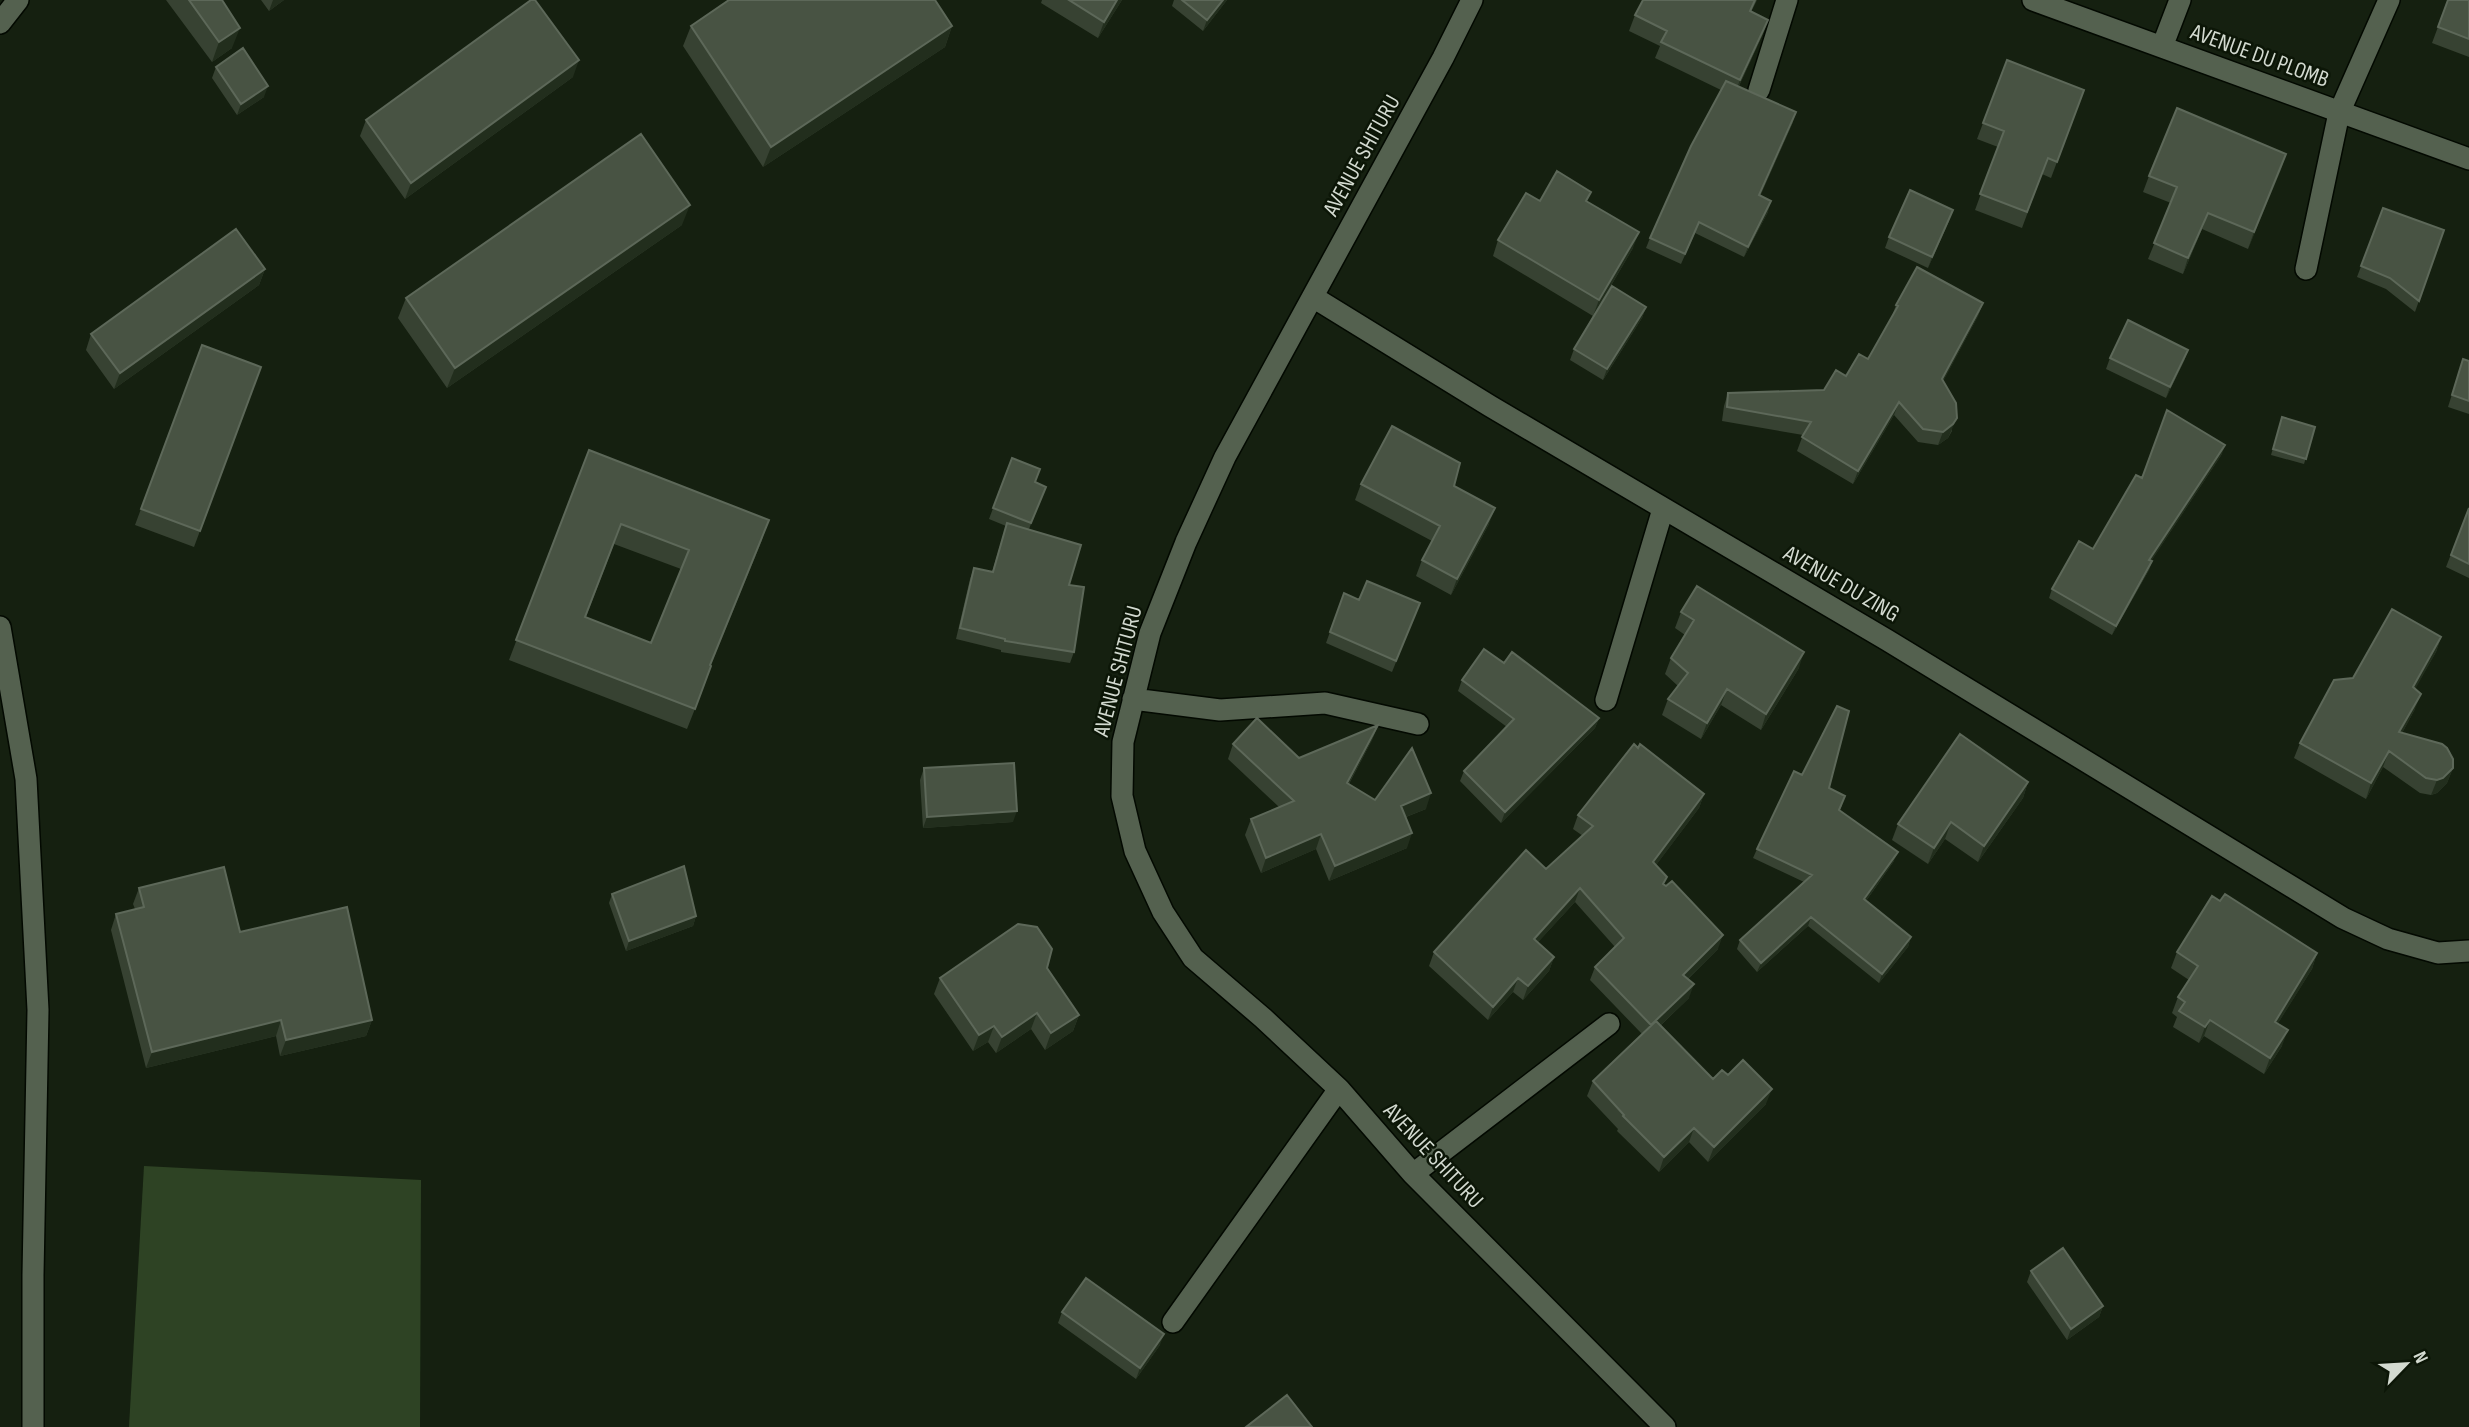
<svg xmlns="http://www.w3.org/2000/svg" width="2469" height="1427" font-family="'Sofia Sans Condensed',sans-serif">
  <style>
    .green { fill: #2e4324 }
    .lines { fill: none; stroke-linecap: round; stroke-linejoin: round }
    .minor-casing { stroke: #030901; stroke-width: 24 }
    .tertiary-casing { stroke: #030901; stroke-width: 24 }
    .minor { stroke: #54614f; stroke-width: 21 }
    .tertiary { stroke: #54614f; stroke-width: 21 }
    .wall { fill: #374232; fill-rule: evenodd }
    .shaded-wall { fill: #222e1d }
    .building { fill: #485343; stroke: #5d6859; stroke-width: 2; fill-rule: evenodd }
    .labels { text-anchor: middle; stroke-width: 5; stroke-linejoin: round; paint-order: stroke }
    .street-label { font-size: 23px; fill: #d3dad0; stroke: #0c1607 }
  </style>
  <rect width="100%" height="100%" fill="#152010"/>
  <path class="green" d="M144 1166 421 1180 420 1427H129Z"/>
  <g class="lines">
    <g class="minor-casing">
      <path id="minor" d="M1472 0 1443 58 1225 457 1186 542 1150 633 1123 742 1122 796 1135 851 1163 912 1193 958 1263 1018 1339 1089 1413 1174 1665 1427
        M2033 0 2469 159
        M2162 47 2180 0
        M1759 90 1787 0
        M2306 269 2339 113 2389 0
        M1313 297 1490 406 1887 640 2343 918 2388 939 2438 953 2469 951
        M0 627 26 779 38 1010 33 1275V1427
        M1133 699 1220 710 1325 703 1418 724
        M1606 700 1663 509
        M1413 1174 1609 1024
        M1173 1322 1339 1089"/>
    </g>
    <g class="tertiary-casing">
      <path id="tertiary" d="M0 23 18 0"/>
    </g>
    <use href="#minor" class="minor"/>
    <use href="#tertiary" class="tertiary"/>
  </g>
  <path class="wall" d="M166 0H222L232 48 212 62Z
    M261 0H284L269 11Z
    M1042 0H1122L1098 38 1041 3Z
    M1174 0H1227L1203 31 1172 6Z
    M1757 0 1751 12 1768 20 1762 36 1739 86 1793 122 1760 196 1768 212 1744 257 1695 233 1681 264 1646 248 1650 238 1721 90 1655 58 1660 46 1629 31 1635 15Z
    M2448 0H2469V57L2432 43Z
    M691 26H952L945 47 763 167 683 46Z
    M2007 60 2084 90 2051 178 2042 174 2022 228 1975 210 1998 147 1977 139Z
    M216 67 264 97 237 115 212 78Z
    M573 77 405 199 360 136 366 120Z
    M2286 154 2248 249 2202 229 2183 274 2148 259 2171 203 2143 192 2149 176Z
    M1540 201 1587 202 1633 248 1595 313 1646 307 1642 318 1603 380 1570 360 1574 349 1593 316 1493 256 1498 240Z
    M2383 208 2444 230 2415 312 2386 289 2357 277Z
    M1949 221 1928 268 1885 248 1889 237Z
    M682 225 447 388 398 318 406 298Z
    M265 269 259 285 114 389 86 350 91 334Z
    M1983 303 1978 316 1943 381 1952 431 1948 438 1938 445 1918 442 1894 415 1853 484 1797 451 1803 435 1722 421 1724 406 1728 393 1824 390 1846 376 1868 359 1891 319 1896 305Z
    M202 345 261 367 194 547 135 525Z
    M2188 350 2184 361 2166 398 2106 369 2110 358Z
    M2463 359 2469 361V414L2448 407Z
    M2282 417 2315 427 2304 464 2271 455Z
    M589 450 762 540 710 666H711L704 686 687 729 509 660ZM614 544 681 569 651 643 586 617Z
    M2222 454 2151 561H2152L2149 570 2112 635 2049 598 2052 589 2093 549 2142 478Z
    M1012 458 1035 482 1046 487 1029 529 1069 585 1074 652 1070 663 1001 652V650L956 639 970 579 974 568 992 572 1006 526 989 519Z
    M1361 484 1454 486 1489 524 1451 595 1416 576 1422 560 1432 541 1355 500Z
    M2469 508V578L2446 567Z
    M1344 593 1359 600 1420 603 1392 672 1326 643Z
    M1681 612 1799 668 1761 730 1721 705 1701 739 1662 715 1668 699 1678 686 1665 674 1671 658 1685 635 1675 628Z
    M2441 637 2436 652 2415 688V709L2402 733 2453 768 2447 783 2437 793 2431 795 2420 793 2383 767 2366 799 2294 758 2300 743 2353 678Z
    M1504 663 1599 718 1595 728 1501 823 1460 781 1464 771 1507 727 1458 691 1462 680Z
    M1378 725 1372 740 1349 784 1375 800 1426 809 1406 817 1407 848 1329 881 1316 849 1261 873 1245 835 1251 819 1279 807 1228 759 1233 744 1299 758Z
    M1638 748 1704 794 1699 808 1656 865 1664 885 1718 949 1688 979 1689 998 1660 1026 1713 1079 1728 1075 1766 1104 1708 1162 1689 1142 1659 1172 1617 1131 1618 1129 1587 1096 1593 1081 1642 1034 1590 980 1595 967 1615 947 1575 902 1538 942 1554 957 1549 971 1523 1000 1513 992 1488 1020 1429 966 1434 952 1546 869 1583 836 1573 829 1578 815Z
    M924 768 1013 822 923 828 920 780Z
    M2028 782 2023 798 1978 862 1945 839 1928 864 1892 840 1898 824Z
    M1829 788 1842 805 1840 810 1894 861 1866 901 1911 937 1908 947 1879 983 1808 926 1757 972 1737 949 1740 940 1804 882 1753 858 1757 849Z
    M139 888 240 932 372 1020 366 1036 280 1056 276 1036 146 1068 111 930 116 914 135 909 133 904Z
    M612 894 696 916 693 926 626 951 609 903Z
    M2220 901 2317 953 2312 969 2278 1023 2282 1046 2264 1074 2204 1036 2199 1043 2173 1027 2177 1017 2172 1013 2178 997 2189 980 2171 968 2177 952Z
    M1047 968 1079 1015 1073 1031 1045 1050 1031 1029 996 1053 988 1042 973 1051 934 994 940 978Z
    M2031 1271 2103 1306 2099 1317 2067 1340 2027 1282Z
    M1062 1312 1160 1345 1136 1379 1058 1323Z"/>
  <path class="shaded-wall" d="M273 0H284L269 11Z
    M1117 0H1122L1098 38 1104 22Z
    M1223 0H1227L1203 31 1207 20Z
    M1768 20 1762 36 1734 96 1740 80Z
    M952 26 945 47 763 167 771 147Z
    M240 28 232 48 212 62 219 42Z
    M579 60 573 77 405 199 411 183Z
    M268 86 264 97 237 115 241 104Z
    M1796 112 1793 122 1756 206 1759 195Z
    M2286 154 2281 170 2248 249 2254 232Z
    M1771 201 1768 212 1744 257 1748 247Z
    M690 205 682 225 447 388 455 368Z
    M1953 210 1949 221 1928 268 1932 257Z
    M2208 213 2202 229 2183 274 2188 258Z
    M1639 232 1633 248 1593 316 1599 300Z
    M265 269 259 285 114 389 120 373Z
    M1983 303 1978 316 1937 393 1942 379Z
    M1646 307 1642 318 1603 380 1607 369Z
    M2188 350 2184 361 2166 398 2170 387Z
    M1899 402 1894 415 1853 484 1858 471Z
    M1957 418 1948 438 1938 445 1943 432Z
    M2225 445 2222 454 2146 569 2149 560Z
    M1495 508 1489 524 1451 595 1457 579Z
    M769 520 762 540 703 685 710 665Z
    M2152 561 2149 570 2112 635 2116 626Z
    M2441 637 2436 652 2408 702 2413 687Z
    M1804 652 1799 668 1761 730 1766 714Z
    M1727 689 1721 705 1701 739 1707 723Z
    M2421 694 2415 709 2394 748 2399 732Z
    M1599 718 1595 728 1501 823 1505 812Z
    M1378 725 1372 740 1341 798 1347 783Z
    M2389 751 2383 767 2366 799 2371 783Z
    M2453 768 2447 783 2437 793 2431 795 2437 780Z
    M2028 782 2023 798 1978 862 1984 846Z
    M1431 793 1426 809 1395 821 1401 806Z
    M1704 794 1699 808 1648 876 1653 862Z
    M1017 811 1013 822 923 828 927 817Z
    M1951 822 1945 839 1928 864 1934 848Z
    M1412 833 1407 848 1329 881 1335 866Z
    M1321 834 1316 849 1261 873 1266 858Z
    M1898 852 1894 861 1861 908 1864 899Z
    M1580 888 1575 902 1529 952 1534 939Z
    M696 916 693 926 626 951 629 941Z
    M1811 917 1808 926 1757 972 1761 963Z
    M1723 935 1718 949 1678 988 1683 975Z
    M1911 937 1908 947 1879 983 1882 974Z
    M2317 953 2312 969 2269 1038 2275 1022Z
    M1554 957 1549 971 1523 1000 1528 986Z
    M1518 978 1513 992 1488 1020 1493 1007Z
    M1694 984 1689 998 1646 1039 1651 1025Z
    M1037 1013 1031 1029 996 1053 1002 1037Z
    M1079 1015 1073 1031 1045 1050 1051 1033Z
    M281 1020 276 1036 146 1068 152 1052Z
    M372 1020 366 1036 280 1056 286 1040Z
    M2210 1020 2204 1036 2199 1043 2205 1027Z
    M994 1026 988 1042 973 1051 979 1035Z
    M2288 1030 2282 1046 2264 1074 2270 1058Z
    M1772 1089 1766 1104 1708 1162 1714 1147Z
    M1694 1128 1689 1142 1659 1172 1664 1157Z
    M2103 1306 2099 1317 2067 1340 2071 1329Z
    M1164 1334 1160 1345 1136 1379 1140 1368Z"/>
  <path class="building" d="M189 0H222L240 28 219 42Z
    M531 0H535L579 60 411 183 366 120Z
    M729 0H935L952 26 771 147 691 26Z
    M1069 0H1117L1104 22Z
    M1182 0H1223L1207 20Z
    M1643 0H1755L1750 11 1768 20 1740 80 1661 42 1667 31 1635 15Z
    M2448 0H2469V39L2438 27Z
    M243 48 268 86 241 104 216 67Z
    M2007 60 2084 90 2057 162 2048 158 2027 212 1980 194 2004 131 1983 123Z
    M1726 81 1796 112 1759 195 1771 201 1748 247 1699 222 1685 254 1650 238 1691 146Z
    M2177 108 2286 154 2254 232 2208 213 2188 258 2154 243 2177 187 2149 176Z
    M641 134 690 205 455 368 406 298Z
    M1557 171 1591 192 1586 201 1639 232 1599 300 1498 240 1526 193 1540 201Z
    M1910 190 1953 210 1932 257 1889 237Z
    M2383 208 2444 230 2419 301 2390 278 2361 266Z
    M236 229 265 269 120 373 91 334Z
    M1917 267 1983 303 1942 379 1956 403 1957 418 1953 424 1943 432 1923 429 1899 402 1858 471 1802 437 1811 422 1727 407 1728 393 1824 390 1836 370 1846 376 1859 354 1868 359 1898 306 1896 305Z
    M1612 286 1646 307 1607 369 1574 349Z
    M2128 320 2188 350 2170 387 2110 358Z
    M202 345 261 367 200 531 141 509Z
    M2463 359 2469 361V401L2452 395Z
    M2167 410 2225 445 2149 560 2152 561 2116 626 2052 589 2079 541 2093 549 2136 475 2142 478Z
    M2282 417 2315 427 2306 459 2273 449Z
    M1392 426 1460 463 1454 486 1495 508 1457 579 1422 560 1440 526 1361 484Z
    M589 450 769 520 710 665 711 666 695 709 516 640ZM621 524 689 550 651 643 585 617Z
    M1012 458 1040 469 1035 482 1046 487 1031 523 993 508Z
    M2469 508V564L2451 555Z
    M1007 523 1081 545 1069 585 1084 587 1074 652 1005 641V639L960 628 974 568 993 572Z
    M1367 581 1420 603 1396 661 1330 632 1344 593 1359 600Z
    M1697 586 1804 652 1766 714 1727 689 1707 723 1668 699 1688 673 1671 658 1694 620 1681 612Z
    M2392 609 2441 637 2413 687 2421 694 2399 732 2442 744 2447 748 2453 759V768L2443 778 2437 780 2426 778 2389 751 2371 783 2300 743 2334 680 2353 678Z
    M1484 649 1504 663 1512 652 1599 718 1505 812 1464 771 1514 719 1462 680Z
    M1837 706 1849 711 1829 788 1845 796 1839 810 1898 852 1864 899 1911 937 1882 974 1811 917 1761 963 1740 940 1812 875 1757 849 1794 771 1802 775Z
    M1257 718 1299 758 1378 725 1347 783 1375 800 1412 748 1431 793 1401 806 1412 833 1335 866 1321 834 1266 858 1251 819 1294 801 1233 744Z
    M1960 734 2028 782 1984 846 1951 822 1934 848 1898 824Z
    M1634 744 1638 748 1640 744 1704 794 1653 862 1667 877 1663 884 1666 886 1672 881 1723 935 1683 975 1694 984 1651 1025 1595 967 1624 938 1580 888 1534 939 1554 957 1528 986 1518 978 1493 1007 1434 952 1526 850 1546 869 1593 826 1578 815Z
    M1014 763 1017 811 927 817 924 768Z
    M684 866 696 916 629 941 612 894Z
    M224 867 240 932 347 907 372 1020 286 1040 281 1020 152 1052 116 914 144 907 139 888Z
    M2225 894 2317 953 2275 1022 2288 1030 2270 1058 2210 1020 2205 1027 2179 1011 2185 1002 2178 997 2198 966 2177 952 2212 896 2220 901Z
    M1018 924 1037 927 1052 949 1047 968 1079 1015 1051 1033 1037 1013 1002 1037 994 1026 979 1035 940 978Z
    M1656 1021 1713 1079 1722 1070 1728 1075 1743 1060 1772 1089 1714 1147 1694 1128 1664 1157 1623 1116 1624 1115 1593 1081Z
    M2063 1248 2103 1306 2071 1329 2031 1271Z
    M1086 1278 1164 1334 1140 1368 1062 1312Z
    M1287 1395 1312 1427H1246Z"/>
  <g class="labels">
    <g class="street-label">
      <text transform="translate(2260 55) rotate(20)" y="8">AVENUE DU PLOMB</text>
      <text transform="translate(1361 155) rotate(-61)" y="8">AVENUE SHITURU</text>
      <text transform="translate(1842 583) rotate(30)" y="8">AVENUE DU ZING</text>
      <text transform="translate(1117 671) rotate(-75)" y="8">AVENUE SHITURU</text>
      <text transform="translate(1434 1155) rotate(47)" y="8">AVENUE SHITURU</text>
    </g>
  </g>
  <g transform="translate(2406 1364) rotate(65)" stroke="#0c1607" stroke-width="5" paint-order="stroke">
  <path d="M0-5L12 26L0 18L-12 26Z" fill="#d3dad0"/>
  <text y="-10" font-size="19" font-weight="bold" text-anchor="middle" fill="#d3dad0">N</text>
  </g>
</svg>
